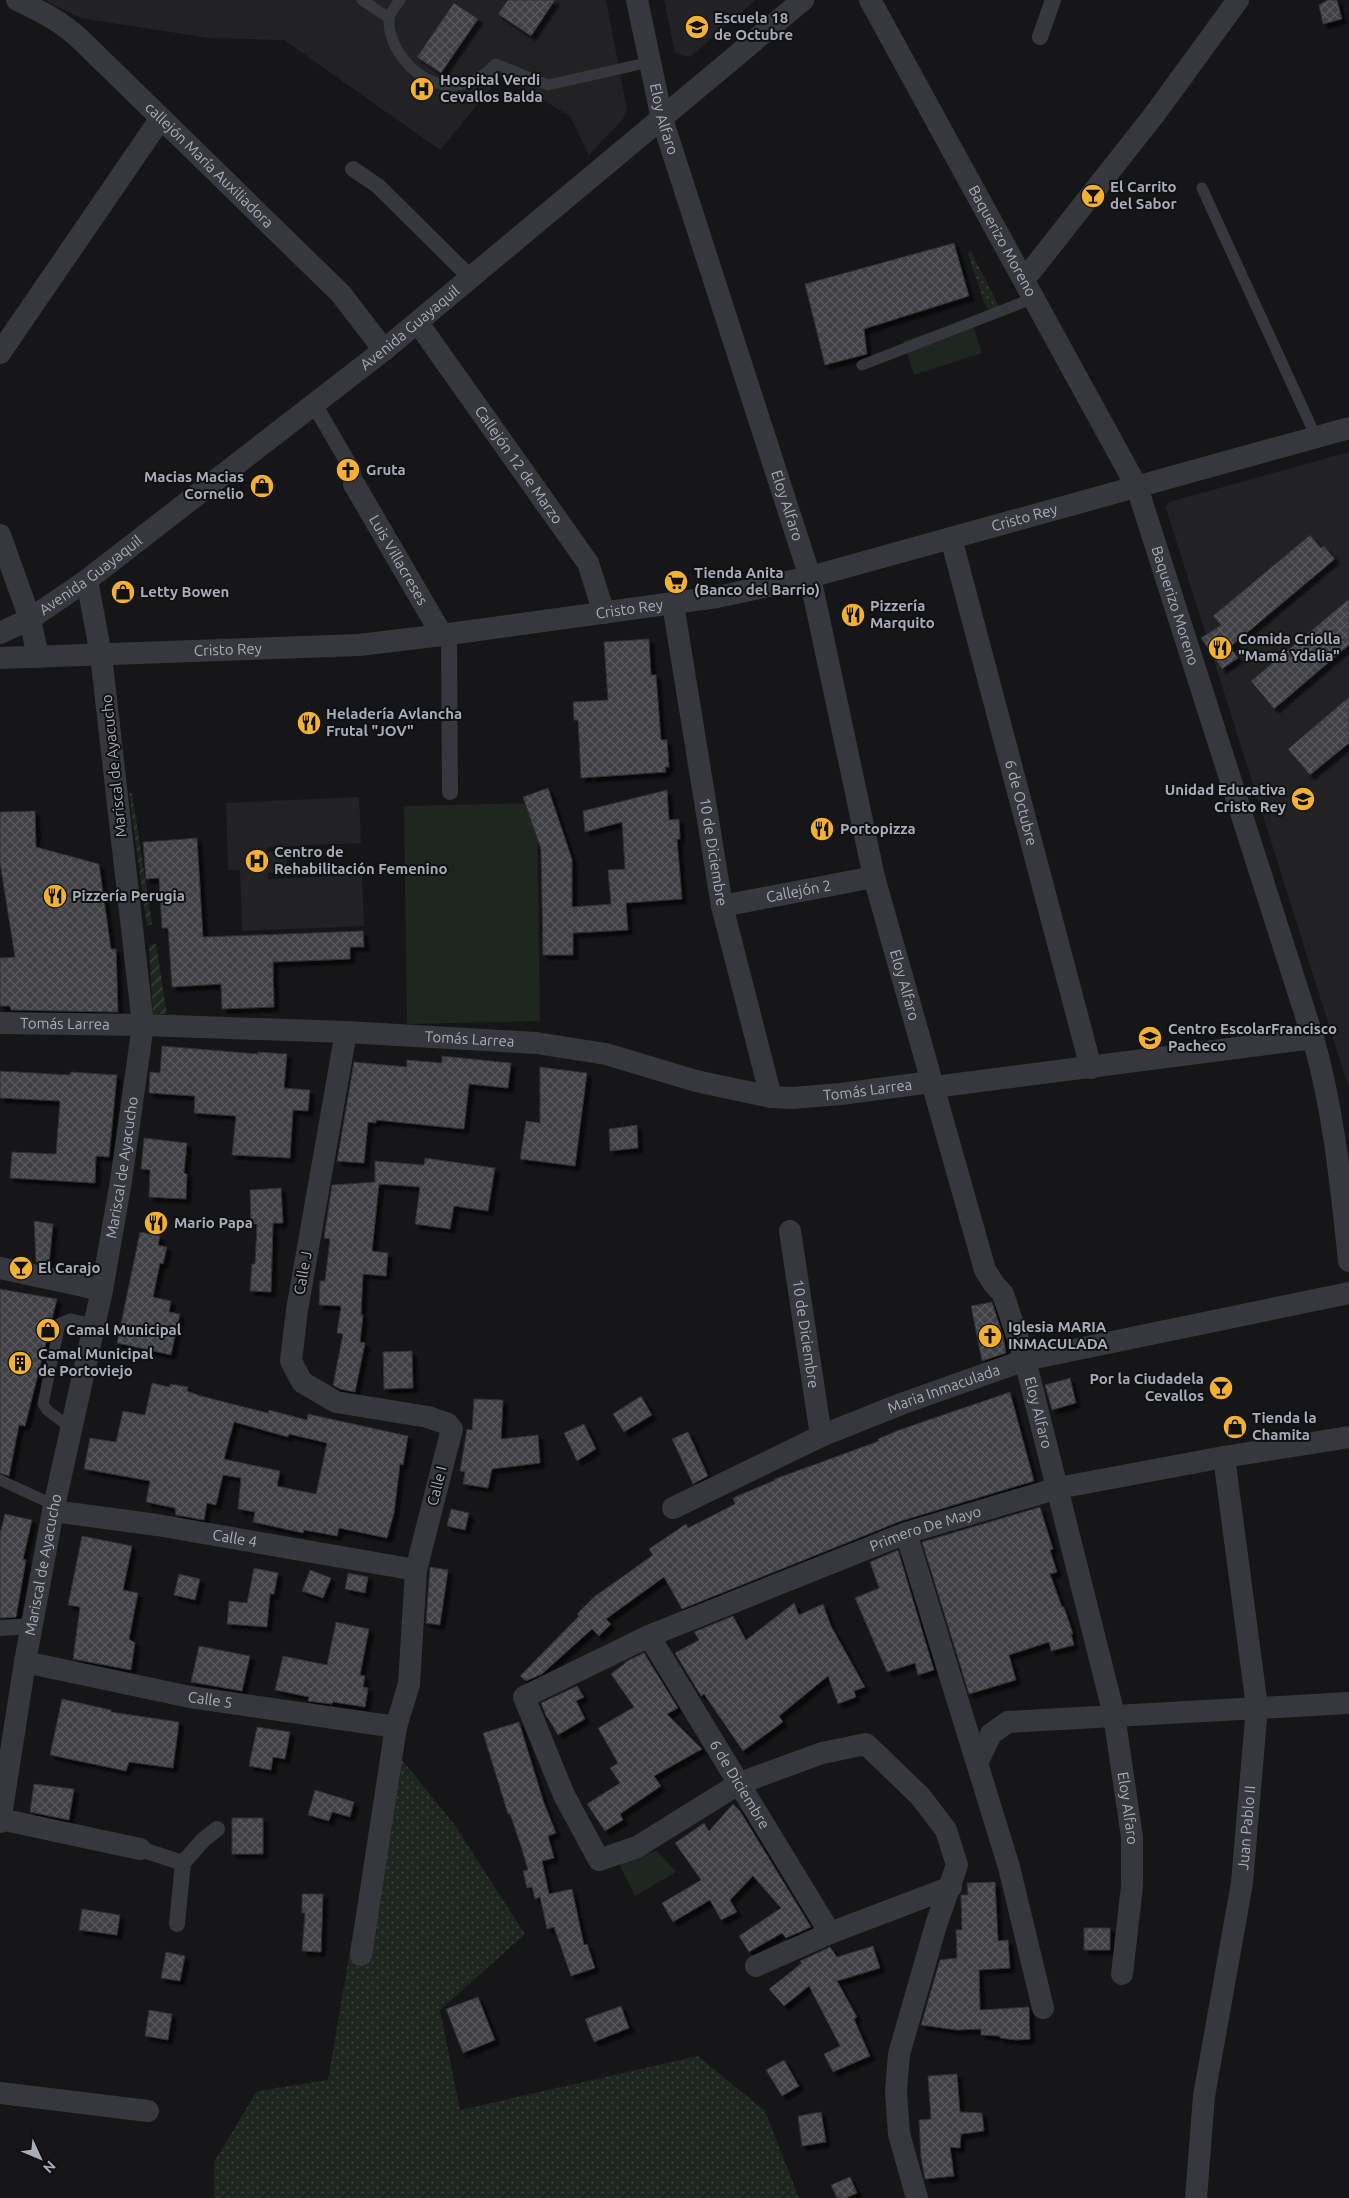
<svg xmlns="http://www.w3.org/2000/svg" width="1349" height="2198" font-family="Ubuntu,sans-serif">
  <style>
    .built { fill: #222225 }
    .grass { fill: url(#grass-dots) }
    .park { fill: #1e261f }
    .garden { fill: url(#garden-furrows) }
    .building { fill: url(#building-cross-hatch); stroke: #303034; fill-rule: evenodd; filter: url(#shadow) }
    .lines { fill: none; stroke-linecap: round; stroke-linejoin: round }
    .service { stroke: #37383d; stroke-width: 11 }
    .pedestrian { stroke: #37383d; stroke-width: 16 }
    .minor { stroke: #37383d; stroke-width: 22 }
    .labels { text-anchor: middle; stroke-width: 4; stroke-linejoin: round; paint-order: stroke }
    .poi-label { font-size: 15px; font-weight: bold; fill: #a8adb8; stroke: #111113; text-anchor: start }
    .street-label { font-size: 15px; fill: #a8adb8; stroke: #111113 }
  </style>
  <defs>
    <pattern id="grass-dots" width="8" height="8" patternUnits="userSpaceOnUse" patternTransform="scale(1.25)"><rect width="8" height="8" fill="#1e261f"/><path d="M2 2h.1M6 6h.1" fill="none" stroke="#3c433d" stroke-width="1.8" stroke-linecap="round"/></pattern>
    <pattern id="garden-furrows" width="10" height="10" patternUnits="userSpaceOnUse" patternTransform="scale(1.25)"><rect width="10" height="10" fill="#1e261f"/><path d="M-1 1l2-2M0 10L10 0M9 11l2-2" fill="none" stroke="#3c433d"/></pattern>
    <pattern id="building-cross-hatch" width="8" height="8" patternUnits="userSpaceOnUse" patternTransform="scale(1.25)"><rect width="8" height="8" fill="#404145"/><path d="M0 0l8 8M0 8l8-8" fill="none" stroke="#595a5e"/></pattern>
    <filter id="shadow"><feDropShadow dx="4.5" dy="4.5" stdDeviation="1" flood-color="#0009"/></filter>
  </defs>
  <rect width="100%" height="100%" fill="#161618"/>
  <path class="built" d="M44 0H606L627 110 623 119 589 155 570 116 501 76 440 150 284 40 209 38 80 18Z
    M664 0H756L690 57 675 53Z
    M1349 452V1089L1166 508 1169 502Z
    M359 797 361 843 267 847V852L287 851V872L268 873V879L362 875 364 926 242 931 240 870H228L226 803Z"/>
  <path class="grass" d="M970 250 1001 310 992 311 985 305 968 254Z
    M386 1740 454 1824 525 1934 440 2010 460 2110 698 2056 765 2111 799 2198H214V2162L257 2091 328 2080Z"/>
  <path class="park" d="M971 319 982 353 914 375 903 341Z
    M537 803 540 1021 407 1024 404 806Z
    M657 1851 676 1872 635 1896 618 1861Z"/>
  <path class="garden" d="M129 793H132L152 924 147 926Z
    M156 944 167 1014H153L149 945Z"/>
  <path class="building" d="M508 0H555L531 36 498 14Z
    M1328 0H1337L1342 19 1323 24 1319 5Z
    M454 3 478 19 441 73 417 57Z
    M954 243 969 296 864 329 867 354 825 365 805 284Z
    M1310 535 1321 548 1324 546 1335 559 1230 647 1238 658 1222 669 1201 638 1221 625 1213 616Z
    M1349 599V645L1274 709 1251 681Z
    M649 639 651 675H656L661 740H667L669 767H665L666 772 581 778 578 720H574L573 702 608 700 604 642Z
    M1349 697V743L1310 775 1288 749Z
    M548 788 572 859V907L611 904 608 870 625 869 622 822 585 832 583 811 667 790 669 820 679 819 680 839H677L682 899 626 903 628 930 573 933V955H543L541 849 523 797Z
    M35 811 36 847 99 864 111 949H116L118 1012 11 1010 10 1006H0V958L15 957 0 863V812Z
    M197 838 203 937 363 931 364 947H350V959L273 962 274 1007 222 1009 221 984 172 987 168 928H162L159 878 146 879 143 842Z
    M162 1046 258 1054V1052L287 1054 284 1088 310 1090 308 1111 293 1110 290 1158 232 1155 236 1116 194 1113 195 1096 149 1093 150 1072 160 1073Z
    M442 1056 511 1063 508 1088 469 1084 464 1129 376 1120V1123L368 1122 364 1163 337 1161 354 1062 407 1067V1060L442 1063Z
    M540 1067 587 1073 575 1166 520 1159 526 1121 540 1123Z
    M0 1071 70 1075 71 1072 117 1075 109 1157 96 1156 95 1183 10 1178 12 1152 56 1154 60 1101 0 1098Z
    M637 1125 638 1148 610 1151 609 1129Z
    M144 1138 187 1143 184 1173 187 1174 186 1199 149 1197 150 1170 141 1169Z
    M425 1158 495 1168 488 1211 454 1206 450 1229 415 1224 420 1187 379 1184 372 1251 388 1253 386 1276 363 1274 361 1315H363L360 1342 365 1343 355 1392 340 1389 333 1385 343 1334 337 1333 341 1306 319 1305 320 1281H325L330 1239 324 1238 332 1185 375 1182V1161L424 1165Z
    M281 1188 283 1223H273L271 1292 250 1291 252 1264H255L257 1224H251L250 1190Z
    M34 1221 53 1224 49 1265 36 1262Z
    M140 1232 160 1236 158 1245 167 1247 163 1264 160 1263 153 1297 171 1301 169 1312 180 1314 171 1355 117 1343Z
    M0 1289 57 1299 25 1426 19 1425 9 1476 0 1473Z
    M992 1302 1003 1336 1006 1353 982 1361 971 1306Z
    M412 1351 413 1388 384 1389 383 1352Z
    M1070 1378 1076 1403 1052 1410 1045 1385Z
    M152 1383 169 1387 171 1384 188 1387 187 1391 201 1396 268 1413 269 1410 307 1420 308 1414 408 1436 403 1465 400 1464 394 1513 387 1538 339 1528 337 1536 304 1530 303 1533 253 1522 255 1512 238 1509 241 1478 223 1475 216 1505 207 1503 204 1520 176 1515 175 1508 146 1502 150 1481 84 1469 90 1438 116 1442 123 1411 145 1415ZM234 1422 288 1437 289 1434 327 1443 316 1494 277 1486 280 1471 224 1459Z
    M1010 1392 1034 1481 901 1521 682 1609 664 1577 606 1619 611 1624 599 1636 592 1629 542 1674 526 1681 520 1676 579 1616 577 1614 594 1597 653 1555 649 1549 686 1524 688 1528 735 1504 733 1498 775 1480V1479L879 1441 878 1439 899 1430Z
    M641 1396 652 1415 624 1432 613 1414Z
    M474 1399 503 1400 501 1439 538 1435 540 1463 492 1469 488 1488 463 1484 465 1472 460 1471 467 1429 472 1430Z
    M584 1424 596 1449 577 1461 564 1433Z
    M688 1432 708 1476 693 1484 672 1439Z
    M1040 1507 1053 1549 1050 1550 1057 1572 1050 1574 1062 1607H1064L1073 1634H1071L1074 1645 1051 1651 1049 1642 1009 1655 1016 1680 969 1694 922 1542Z
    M451 1509 469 1513 465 1530 447 1526Z
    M5 1514 32 1520 23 1559 26 1560 16 1617 0 1618V1534Z
    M82 1536 132 1546 123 1590 138 1593 129 1639 135 1643 131 1670 73 1659 80 1607 68 1605Z
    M898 1550 934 1670 918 1675 915 1663 887 1672 855 1598 879 1588 870 1562Z
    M430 1567 448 1570 440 1625 426 1623Z
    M254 1568 278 1573 274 1594H270L267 1627 227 1624 229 1601 247 1603Z
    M310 1570 331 1578 323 1598 302 1591Z
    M348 1573 368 1577 365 1593 345 1589Z
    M179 1574 200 1579 195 1600 174 1595Z
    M794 1603 799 1615 823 1604 831 1626 865 1687 854 1691 856 1697 838 1704 828 1676 779 1716 783 1722 743 1751 704 1694 701 1696 675 1653 699 1640 694 1632 733 1616 746 1640Z
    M336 1622 369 1629 360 1675 365 1676 363 1687 368 1688 365 1707 333 1702 332 1704 308 1701 309 1697 275 1690 283 1656 327 1665Z
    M199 1646 250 1656 242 1691 191 1682Z
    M644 1653 678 1708 667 1714 702 1749 654 1776 661 1786 620 1814 623 1820 605 1831 587 1804 620 1783 610 1768 618 1763 598 1728 634 1707 611 1674 629 1660Z
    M577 1686 584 1697 576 1701 585 1719 558 1735 548 1718H547L541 1703Z
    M62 1699 111 1710V1712L179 1722 173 1768 129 1762 126 1771 50 1755Z
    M519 1722 544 1803 556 1833 548 1836 554 1858 542 1861 549 1894 572 1889 584 1945 587 1944 595 1968 571 1976 554 1927 547 1929 540 1897 535 1899 532 1887 527 1888 523 1871 528 1870 521 1846 510 1814H508L483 1733Z
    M257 1727 290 1732 285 1759 273 1757 271 1770 249 1766Z
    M34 1784 74 1789 69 1820 30 1812Z
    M315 1790 354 1802 350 1817 332 1812 329 1821 308 1815Z
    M733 1804 740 1811 811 1927 786 1938 782 1933 749 1952 739 1936 781 1908 753 1876 730 1900 737 1912 721 1920 710 1900 673 1922 662 1903 701 1880 675 1843 704 1823 709 1831Z
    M232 1818H263V1854H232Z
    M995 1882 998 1941 1008 1940 1010 1968 979 1970 980 2010 1029 2007 1030 2039 1016 2040 1000 2038V2036L981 2035V2029L957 2030 921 2025 940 1960 957 1958 956 1930H962L961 1895H968L967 1883Z
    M302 1894H323L321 1952 302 1951 305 1913H302Z
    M82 1909 120 1915 117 1935 79 1930Z
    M1084 1928H1110V1950H1084Z
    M873 1946 880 1968 837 1981 857 2017 854 2019 870 2056 833 2072 824 2054 840 2046 809 1986 784 2006 769 1989 802 1963 800 1961 830 1947 837 1957Z
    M166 1952 185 1956 180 1981 161 1978Z
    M478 1997 495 2040 463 2053 446 2009Z
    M621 2006 629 2028 594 2042 585 2019Z
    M149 2010 172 2014 168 2040 145 2036Z
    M784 2060 799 2086 782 2096 766 2070Z
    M957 2074 960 2112 982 2113 984 2131 961 2134 960 2148 950 2147 954 2176 925 2179 921 2158 919 2120 931 2119 928 2076Z
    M821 2112 826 2142 802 2146 798 2116Z
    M850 2177 857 2193 846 2198H837L831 2185Z"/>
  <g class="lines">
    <path class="service" d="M362 0 389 18
      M400 0C396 6 389 13 389 20 388 55 428 94 464 84 477 81 487 73 496 64L548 85 650 62
      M1202 188 1316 437
      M862 365 1034 298
      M71 1428 47 1410 43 1404 60 1323 70 1319 94 1324
      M0 1480 54 1505"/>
    <path class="pedestrian" d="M1040 37 1053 0
      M353 169 378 186 471 278
      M314 404 353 471 354 484
      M449 634 450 792
      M0 1628 32 1626
      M140 1849 183 1863 177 1924
      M183 1863 203 1840 217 1829"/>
    <g class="minor">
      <path id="s1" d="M17 0C41 11 62 22 81 40L341 294 384 350"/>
      <path id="s2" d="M637 0 662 119 810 577 874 877 985 1270 994 1284 1003 1294 1025 1360 1114 1715 1132 1837V1886L1122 1974"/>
      <path id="s3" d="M870 0 1137 487 1313 1038C1334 1111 1341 1186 1349 1261"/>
      <path d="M1024 280 1154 115 1238 0"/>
      <path id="s4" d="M418 323 588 563 604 613"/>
      <path d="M0 353 161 118"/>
      <path id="s5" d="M354 484 442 635"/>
      <path d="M0 535 30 619 38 657"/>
      <path id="s6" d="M951 538 1091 1068"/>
      <path id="s7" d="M673 604 722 906 771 1097"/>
      <path id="s8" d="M0 633 30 619 87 580 384 350 803 0"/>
      <path id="s9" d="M0 658 359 645 442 635 717 597 810 577 1349 428"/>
      <path id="s10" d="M722 906 874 877"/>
      <path id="s11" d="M0 1023 143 1025 346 1032 536 1043 606 1054 696 1081 771 1097 792 1098 841 1094 931 1082"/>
      <path d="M346 1032 297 1310 291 1361 302 1382 336 1402 428 1417 448 1424 452 1429 416 1570 409 1684 396 1727 361 1955"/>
      <path d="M934 1087 1313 1038"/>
      <path id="s12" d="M790 1231 821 1436"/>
      <path d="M0 1268 102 1290"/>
      <path id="s13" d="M673 1508 821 1436 901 1404 1025 1360 1349 1293"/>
      <path id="s14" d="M53 1511 157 1525 416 1570"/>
      <path d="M906 1533 1009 1867 1043 2008"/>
      <path id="s15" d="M649 1636 830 1933"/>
      <path id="s16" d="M25 1662 190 1697 396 1727"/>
      <path d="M977 1763 991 1734 1008 1722 1349 1703"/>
      <path d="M0 1819 140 1849"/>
      <path id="s17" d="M0 1822 25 1662 53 1511 102 1290 121 1181 143 1025 101 655 87 580"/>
      <path d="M756 1966 830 1933 951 1887"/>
      <path d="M0 2093 148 2111"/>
      <path id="s18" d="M917 2198 899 2134 896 2091 899 2054 936 1925 957 1865 946 1830 920 1796 866 1744 822 1753 740 1783 637 1847 599 1860 564 1795 524 1697 649 1636 906 1533 1058 1488 1224 1457 1349 1437"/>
      <path id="s19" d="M1196 2198 1204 2096 1242 1883 1257 1707 1224 1457"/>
    </g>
  </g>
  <defs>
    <g id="school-disc" transform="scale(1.25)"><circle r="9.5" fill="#f2b134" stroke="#111113"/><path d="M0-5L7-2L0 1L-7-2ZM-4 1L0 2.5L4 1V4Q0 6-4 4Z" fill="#111"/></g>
    <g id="hospital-disc" transform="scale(1.25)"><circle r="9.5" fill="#f2b134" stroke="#111113"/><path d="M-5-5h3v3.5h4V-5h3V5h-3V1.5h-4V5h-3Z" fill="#111"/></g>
    <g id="bar-disc" transform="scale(1.25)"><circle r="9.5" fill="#f2b134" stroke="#111113"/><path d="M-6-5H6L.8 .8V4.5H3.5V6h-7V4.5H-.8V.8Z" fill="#111"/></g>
    <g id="church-disc" transform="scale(1.25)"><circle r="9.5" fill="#f2b134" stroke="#111113"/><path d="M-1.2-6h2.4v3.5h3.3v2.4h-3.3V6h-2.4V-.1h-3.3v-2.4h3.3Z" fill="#111"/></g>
    <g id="shop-disc" transform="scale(1.25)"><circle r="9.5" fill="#f2b134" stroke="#111113"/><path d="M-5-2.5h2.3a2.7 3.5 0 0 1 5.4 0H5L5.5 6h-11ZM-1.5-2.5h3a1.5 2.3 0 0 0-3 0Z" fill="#111"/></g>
    <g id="supermarket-disc" transform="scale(1.25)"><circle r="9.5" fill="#f2b134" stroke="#111113"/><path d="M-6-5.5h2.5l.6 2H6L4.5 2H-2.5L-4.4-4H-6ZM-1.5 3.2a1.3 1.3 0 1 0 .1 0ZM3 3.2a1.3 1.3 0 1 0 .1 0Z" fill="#111"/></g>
    <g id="restaurant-disc" transform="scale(1.25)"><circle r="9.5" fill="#f2b134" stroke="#111113"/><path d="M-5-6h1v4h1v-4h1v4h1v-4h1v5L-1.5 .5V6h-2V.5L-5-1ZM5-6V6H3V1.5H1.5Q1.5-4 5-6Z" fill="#111"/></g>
    <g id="building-disc" transform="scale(1.25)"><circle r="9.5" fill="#f2b134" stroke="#111113"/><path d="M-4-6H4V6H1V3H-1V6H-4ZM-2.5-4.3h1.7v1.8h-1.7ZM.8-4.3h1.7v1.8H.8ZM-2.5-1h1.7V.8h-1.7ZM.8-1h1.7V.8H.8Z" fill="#111"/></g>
  </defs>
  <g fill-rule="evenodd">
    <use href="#school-disc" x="697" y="27"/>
    <use href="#hospital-disc" x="422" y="89"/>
    <use href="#bar-disc" x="1093" y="196"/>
    <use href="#church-disc" x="348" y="470"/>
    <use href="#shop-disc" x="262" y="486"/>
    <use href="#supermarket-disc" x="676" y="582"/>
    <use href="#shop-disc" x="123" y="592"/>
    <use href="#restaurant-disc" x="853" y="615"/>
    <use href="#restaurant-disc" x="1220" y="648"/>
    <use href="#restaurant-disc" x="309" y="723"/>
    <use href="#school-disc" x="1303" y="799"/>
    <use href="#restaurant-disc" x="822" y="829"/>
    <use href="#hospital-disc" x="257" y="861"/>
    <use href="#restaurant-disc" x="55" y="896"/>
    <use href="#school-disc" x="1150" y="1038"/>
    <use href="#restaurant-disc" x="156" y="1223"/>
    <use href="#bar-disc" x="21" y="1268"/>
    <use href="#shop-disc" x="48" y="1330"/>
    <use href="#church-disc" x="990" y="1336"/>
    <use href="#building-disc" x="20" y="1363"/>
    <use href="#bar-disc" x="1221" y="1388"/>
    <use href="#shop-disc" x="1235" y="1427"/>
  </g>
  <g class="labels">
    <g class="poi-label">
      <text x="714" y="23">Escuela 18<tspan x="714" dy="17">de Octubre</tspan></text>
      <text x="440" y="85">Hospital Verdi<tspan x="440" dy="17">Cevallos Balda</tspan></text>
      <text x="1110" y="192">El Carrito<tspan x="1110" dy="17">del Sabor</tspan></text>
      <text x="366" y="475">Gruta</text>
      <text x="244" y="482" text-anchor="end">Macias Macias<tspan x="244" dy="17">Cornelio</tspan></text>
      <text x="694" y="578">Tienda Anita<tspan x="694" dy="17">(Banco del Barrio)</tspan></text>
      <text x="140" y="597">Letty Bowen</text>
      <text x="870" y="611">Pizzería<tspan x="870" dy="17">Marquito</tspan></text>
      <text x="1238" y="644">Comida Criolla<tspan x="1238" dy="17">"Mamá Ydalia"</tspan></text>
      <text x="326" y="719">Heladería Avlancha<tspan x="326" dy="17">Frutal "JOV"</tspan></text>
      <text x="1286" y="795" text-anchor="end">Unidad Educativa<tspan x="1286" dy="17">Cristo Rey</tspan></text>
      <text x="840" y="834">Portopizza</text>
      <text x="274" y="857">Centro de<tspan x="274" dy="17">Rehabilitación Femenino</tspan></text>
      <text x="72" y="901">Pizzería Perugia</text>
      <text x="1168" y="1034">Centro EscolarFrancisco<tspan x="1168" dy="17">Pacheco</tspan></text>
      <text x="174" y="1228">Mario Papa</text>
      <text x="38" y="1273">El Carajo</text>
      <text x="1008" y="1332">Iglesia MARIA<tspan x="1008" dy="17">INMACULADA</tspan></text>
      <text x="66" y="1335">Camal Municipal</text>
      <text x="38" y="1359">Camal Municipal<tspan x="38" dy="17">de Portoviejo</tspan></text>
      <text x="1204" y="1384" text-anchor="end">Por la Ciudadela<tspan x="1204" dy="17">Cevallos</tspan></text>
      <text x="1252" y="1423">Tienda la<tspan x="1252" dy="17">Chamita</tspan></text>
    </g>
    <g class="street-label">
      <text dy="5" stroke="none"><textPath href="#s2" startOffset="122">Eloy Alfaro</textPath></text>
      <text dy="5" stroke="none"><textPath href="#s1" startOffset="255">callejón María Auxiliadora</textPath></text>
      <text dy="5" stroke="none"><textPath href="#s3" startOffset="275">Baquerizo Moreno</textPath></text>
      <text dy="5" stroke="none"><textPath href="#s8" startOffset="512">Avenida Guayaquil</textPath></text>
      <text dy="5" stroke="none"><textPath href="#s4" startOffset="174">Callejón 12 de Marzo</textPath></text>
      <text dy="5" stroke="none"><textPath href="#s2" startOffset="528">Eloy Alfaro</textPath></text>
      <text dy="5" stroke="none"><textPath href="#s9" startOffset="1038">Cristo Rey</textPath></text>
      <text dy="5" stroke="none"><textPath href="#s5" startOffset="88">Luis Villacreses</textPath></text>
      <text dy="5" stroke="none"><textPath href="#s8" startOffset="108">Avenida Guayaquil</textPath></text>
      <text dy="5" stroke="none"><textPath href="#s3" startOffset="680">Baquerizo Moreno</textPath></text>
      <text dy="5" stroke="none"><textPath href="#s9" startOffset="632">Cristo Rey</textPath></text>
      <text dy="5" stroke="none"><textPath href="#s9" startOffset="228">Cristo Rey</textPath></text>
      <text transform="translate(114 766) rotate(-96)" y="5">Mariscal de Ayacucho</text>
      <text dy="5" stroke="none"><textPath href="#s6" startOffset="274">6 de Octubre</textPath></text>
      <text dy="5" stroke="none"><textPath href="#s7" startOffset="251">10 de Diciembre</textPath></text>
      <text dy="5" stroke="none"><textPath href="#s10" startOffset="78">Callejón 2</textPath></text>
      <text dy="5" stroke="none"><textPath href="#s2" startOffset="1022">Eloy Alfaro</textPath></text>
      <text dy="5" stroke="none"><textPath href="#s11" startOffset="65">Tomás Larrea</textPath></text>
      <text dy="5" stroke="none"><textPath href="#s11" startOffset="470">Tomás Larrea</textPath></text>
      <text dy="5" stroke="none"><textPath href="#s11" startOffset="875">Tomás Larrea</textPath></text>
      <text dy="5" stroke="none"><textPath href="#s17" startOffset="666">Mariscal de Ayacucho</textPath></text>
      <text transform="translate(303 1273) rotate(-80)" y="5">Calle J</text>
      <text dy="5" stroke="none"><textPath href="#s12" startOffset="104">10 de Diciembre</textPath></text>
      <text dy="5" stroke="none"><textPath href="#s13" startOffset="296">Maria Inmaculada</textPath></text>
      <text dy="5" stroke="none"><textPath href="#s2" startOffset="1472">Eloy Alfaro</textPath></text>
      <text transform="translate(437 1486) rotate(-76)" y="5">Calle I</text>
      <text dy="5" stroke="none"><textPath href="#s18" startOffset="1408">Primero De Mayo</textPath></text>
      <text dy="5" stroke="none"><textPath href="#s14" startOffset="184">Calle 4</textPath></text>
      <text dy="5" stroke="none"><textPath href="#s17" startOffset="261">Mariscal de Ayacucho</textPath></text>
      <text dy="5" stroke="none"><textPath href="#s16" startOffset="189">Calle 5</textPath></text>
      <text dy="5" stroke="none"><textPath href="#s15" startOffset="174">6 de Diciembre</textPath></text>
      <text dy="5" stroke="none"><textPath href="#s2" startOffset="1878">Eloy Alfaro</textPath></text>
      <text dy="5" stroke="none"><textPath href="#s19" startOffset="374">Juan Pablo II</textPath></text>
    </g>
  </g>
  <g transform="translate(40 2158) rotate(134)" stroke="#111113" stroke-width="4" paint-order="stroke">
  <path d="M0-4L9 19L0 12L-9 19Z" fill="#a8adb8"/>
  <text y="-8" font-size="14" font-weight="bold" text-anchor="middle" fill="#a8adb8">N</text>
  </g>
</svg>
